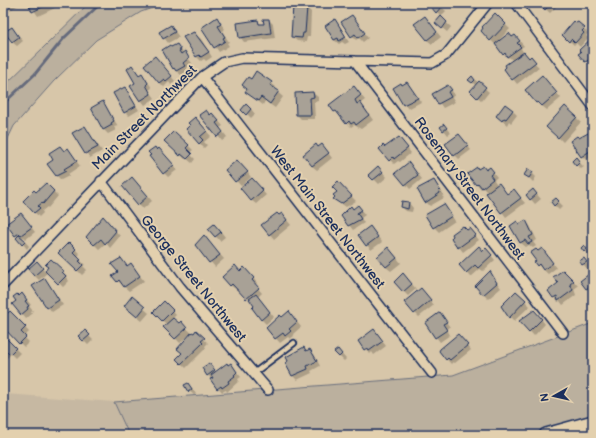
<svg xmlns="http://www.w3.org/2000/svg" width="596" height="438" font-family="'Balsamiq Sans',sans-serif">
  <style>
    .built { fill: #c6b8a2 }
    .green { fill: #bbb09e; stroke: #6b707e }
    .shadow { fill: #0003 }
    .lines { fill: none; stroke-linecap: round; stroke-linejoin: round }
    .stream { stroke: #656b7c; stroke-width: 3 }
    .building { fill: #a8a196; stroke: #1b2f5e }
    .lane-casing { stroke: #1b2f5e; stroke-width: 8 }
    .street-casing { stroke: #1b2f5e; stroke-width: 12 }
    .secondary-casing { stroke: #1b2f5e; stroke-width: 16 }
    .lane { stroke: #e3d0ae; stroke-width: 4.5 }
    .street { stroke: #e3d0ae; stroke-width: 9 }
    .secondary { stroke: #e3d0ae; stroke-width: 13 }
    .labels { text-anchor: middle; stroke-width: 4; stroke-linejoin: round; paint-order: stroke }
    .street-label { font-size: 14px; fill: #1b2f5e; stroke: #e3d0ae }
  </style>
  <rect width="100%" height="100%" fill="#d7c6a9"/>
  <filter id="ink" filterUnits="userSpaceOnUse"><feTurbulence type="fractalNoise" baseFrequency=".025" numOctaves="2"/><feDisplacementMap in="SourceGraphic" scale="8" xChannelSelector="R" yChannelSelector="G"/><feConvolveMatrix kernelMatrix="1 2 1 2 8 2 1 2 1" color-interpolation-filters="sRGB"/></filter>
  <g filter="url(#ink)">
    <path class="built" d="M5 394 114 402 129 435H3V395Z"/>
    <path class="green" d="M89 3H166L141 12 96 40 54 81 14 126 3 149V87Z
      M593 323V422L547 435H129L114 402 453 375Z"/>
    <path class="shadow" d="M4 3H22L10 10Z
      M29 3H53L55 8 38 16Z
      M437 3 446 11 441 16 432 7Z
      M465 3H481L474 11Z
      M539 3H558L559 4 550 13Z
      M307 8 311 12 310 37H307L306 42 297 41 292 37Z
      M495 15 510 29 500 39 512 38 519 40 524 46 521 48 523 52 539 67 517 84 505 69 513 61 509 57 508 58 482 31Z
      M352 16 368 38 363 42 359 38 356 40 352 36Z
      M441 18 451 27 447 32 441 27Z
      M217 19 225 29 222 31 229 42 227 43 229 46 219 52 202 28Z
      M269 20 273 24 275 38 244 42 240 37 258 21 261 25 265 24Z
      M334 21 349 42 345 44 342 42 339 44 334 40Z
      M429 22 441 37 432 44 427 40Z
      M578 23 588 33 586 36 588 38 580 47 576 43 574 45 563 35Z
      M171 26 179 37 168 43 160 32Z
      M12 28 23 41 17 46 12 42Z
      M194 33 201 39 212 57 206 61 204 59 201 61 196 56 184 37Z
      M593 39V63L590 65 579 54Z
      M177 45 192 63 187 68 188 71 181 75 174 69 163 51Z
      M159 61 175 81 171 85 169 82 164 87 159 82Z
      M132 67 139 76 141 74 146 79 152 88 149 90 155 98 145 105 141 100Z
      M472 77 489 92 482 101 471 91 476 86 470 80Z
      M251 80 271 83 276 87 274 89 283 97 275 108 265 101 263 105 251 96Z
      M547 81 561 98 547 110 537 102Z
      M407 83 421 102 408 109 394 89Z
      M448 86 455 95 452 97 455 102 443 108 433 94Z
      M354 87 365 100 361 103 373 120 361 129 354 125 351 127 330 105Z
      M125 88 139 110 129 116 125 112Z
      M313 93 318 97V101L314 102 315 119H301L297 115Z
      M103 103 118 126 114 127 116 130 108 134 104 130Z
      M565 108 581 122 563 142 552 131Z
      M251 109 255 114 251 118 243 110Z
      M512 110 517 115 511 123 509 121 507 125 497 116Z
      M210 116 217 119 223 126 220 128 227 137 222 141 218 136Z
      M199 123 211 136 204 142 207 145 204 148 199 143Z
      M444 126 451 133 448 135 444 130Z
      M85 127 102 151 90 158 74 134Z
      M174 132 193 150 189 153 195 159 192 163 186 158 185 159 166 141Z
      M593 136V156L586 160 582 156 579 139Z
      M463 140 471 150 459 159 455 155Z
      M403 143 411 153 400 162 398 161 394 164 390 160 385 148Z
      M318 148 326 150 332 158 317 170 312 166Z
      M68 150 80 166 68 174 69 176 61 180 57 176 65 152Z
      M157 151 164 154 177 170 168 177 164 173Z
      M576 159 584 167 581 169 573 161Z
      M242 165 251 177 241 186 226 170Z
      M378 167 387 177 379 184 370 175Z
      M413 168 422 179 410 189 396 173Z
      M490 168 497 177 494 180 498 186 499 185 508 195 514 191 525 203 506 217 488 193 483 188 481 189 469 174 479 170 486 171Z
      M532 173 536 177 533 182 525 174Z
      M434 181 444 195 442 196 444 198 430 206 426 202Z
      M137 183 152 201 143 209 138 204Z
      M338 183 356 201 346 207 335 199 338 192Z
      M46 184 58 196 48 208 47 207 42 211 43 213 39 217 24 201 36 194Z
      M256 184 266 195 256 204 251 200Z
      M533 190 541 199 535 204 527 195Z
      M556 199 563 206 559 210 552 203Z
      M409 203 413 208 412 212 406 211 402 207Z
      M444 205 455 221 439 232 434 227Z
      M358 206 365 215 361 218 364 223 353 230 349 225Z
      M282 214 291 225 274 239 262 225Z
      M103 217 120 236 110 248 106 243 99 249 87 237Z
      M25 219 35 232 26 239 24 237 22 238 29 246 27 249 16 235Z
      M526 221 530 226 537 240 533 242 536 246 533 248 529 245 526 247 521 243 512 226 519 225Z
      M209 229H219L225 237 220 241Z
      M470 229 479 240 463 252 459 247 455 236Z
      M374 232 382 242 371 250 359 235Z
      M208 241 224 259 215 267 196 245Z
      M69 243 80 254 77 257 85 265 83 266 87 270 82 275 60 253Z
      M584 247 591 253 589 255 585 251Z
      M542 249 556 268 548 274 535 262 537 261 538 252Z
      M483 252 490 254 495 260 483 271 480 269 471 277 460 265Z
      M393 253 401 263 391 271 386 267Z
      M584 259 590 267 587 269 581 261Z
      M51 260 67 276 66 277 69 281 63 287 48 272 39 280 34 275 41 267 45 272 50 267Z
      M131 264 144 281 129 291 118 281 119 273Z
      M3 267 8 272 3 276Z
      M240 272 249 273 257 283 255 285 262 293 258 297 274 317 266 324 261 319 252 301 230 285Z
      M490 273 501 288 488 299 476 287Z
      M593 273V292L591 293 587 288Z
      M571 278 578 286 574 289 576 295 563 305 560 301 558 302 549 291Z
      M408 279 416 289 408 296 403 291Z
      M45 280 63 305 52 312 48 307Z
      M516 292 530 306 514 321 510 317Z
      M22 294 31 305 29 306 33 311 31 312 32 314 26 319 22 314 18 301Z
      M425 294 434 305 419 317 415 313Z
      M132 298 149 313 142 321 129 310Z
      M164 302 176 315 173 318 179 325 181 323 194 335 196 332 208 343 205 346 206 348 186 368 177 359 183 353 191 335 190 334 180 343 165 327 167 325 154 312Z
      M10 312 29 332 24 337 29 342 24 347 3 326V318Z
      M440 314 450 327 447 329 450 335 440 342 436 337Z
      M538 315 545 324 534 336 521 321Z
      M293 317 301 327 293 334 294 336 290 339 288 337 280 343 267 328 282 318Z
      M374 330 386 346 374 355 372 352 370 354 359 341Z
      M85 332 93 340 88 345 83 340Z
      M3 337 20 353 15 358 11 354 6 359 3 357Z
      M463 339 471 350 455 363 453 362 451 364 440 352Z
      M304 348 314 354 320 366 311 371 312 373 297 380 292 375Z
      M338 350 346 359 344 361 335 352Z
      M209 364 216 372 231 365 241 377 238 379 239 381 227 392 226 390 222 392 208 375Z
      M188 384 192 388 196 394 194 395 189 391Z"/>
    <g class="lines">
      <path class="stream" d="M3 104 35 74 64 38 101 3"/>
    </g>
    <path class="building" d="M3 3H11L5 7Z
      M28 3H51L32 12Z
      M435 3H439L442 6 436 13 431 7Z
      M464 3H473L469 7Z
      M538 3H551L545 10Z
      M293 6 307 7 305 33H303L302 38 291 37Z
      M495 13 506 24 490 41 481 31 483 28 482 27Z
      M352 15 365 33 358 38 355 34 351 37 341 22Z
      M425 16 437 32 427 40 414 24Z
      M441 16 447 22 442 29 435 23Z
      M217 17 221 24 218 26 225 37 223 38 225 41 214 48 201 28Z
      M263 19H269L271 33 239 38 237 23 258 20 259 24H264Z
      M335 19 346 37 339 41 338 38 334 40 325 26Z
      M574 21 576 23 578 22 585 28 582 31 584 33 575 43 571 39 569 42 562 35Z
      M171 25 175 32 163 39 159 32Z
      M12 27 19 37 12 42 4 32Z
      M194 32 209 52 201 57 199 55 196 57 183 37Z
      M509 33 512 37 515 35 520 41 517 43 521 47 507 57 505 53 503 55 495 44Z
      M593 37V58L585 62 578 54 581 52 579 50Z
      M177 44 181 50 179 51 181 54 185 51 189 58 183 63 185 66 176 71 174 68 173 69 162 50 170 45 171 47Z
      M524 52 529 58 531 56 536 62 512 80 504 69 506 67 505 65Z
      M155 56 172 76 166 81 164 79 159 83 144 65Z
      M132 65 139 75 142 73 148 83 146 85 151 94 140 101 130 86 135 83 127 69Z
      M256 71 272 82 270 85 279 91 270 104 261 97 258 101 245 92 247 89 242 85 248 77 251 79Z
      M542 75 557 93 542 106 538 102 536 103 525 90Z
      M472 76 475 80 472 83 468 80Z
      M479 81 486 87 477 98 470 91Z
      M407 82 418 98 403 105 393 88 401 83 402 85Z
      M448 85 452 90 448 92 451 97 438 104 432 94Z
      M354 86 361 95 355 100 357 104 360 102 369 115 356 125 354 122 351 124 349 121 346 124 336 111 334 112 329 105Z
      M125 87 136 106 124 113 113 93Z
      M313 92 314 97 310 98 311 115H296L295 93Z
      M103 101 114 121 111 123 112 125 103 130 91 108Z
      M246 104 251 109 246 115 241 110Z
      M505 104 513 110 506 119 504 118 502 121 496 116Z
      M565 106 577 117 558 138 546 127Z
      M206 110 210 115 212 113 219 121 216 123 223 132 217 137 199 115Z
      M195 117 207 131 200 137 203 140 199 144 186 129 190 125 188 123Z
      M444 124 447 128 443 131 440 127Z
      M85 126 98 147 85 154 72 133Z
      M174 131 189 145 186 148 192 154 187 159 181 154 180 156 164 141Z
      M590 132 593 136V149L581 157 570 141 577 136 579 138Z
      M459 134 468 145 454 156 445 144Z
      M399 137 408 148 394 159 393 157 389 161 379 149 383 145 385 147Z
      M316 144 318 147 322 144 329 153 312 166 303 155Z
      M60 146 64 151 68 148 77 161 64 169 66 171 56 176 47 164 53 160 49 153Z
      M155 147 157 150 159 148 174 165 163 174 149 156 151 155 148 152Z
      M576 157 580 162 576 166 572 161Z
      M593 158V169L588 162Z
      M237 160 248 172 235 182 225 170Z
      M409 162 418 175 405 185 395 173Z
      M378 166 383 172 373 180 368 175Z
      M483 166 486 170 490 167 494 172 490 175 493 179 482 188 478 183 476 185 467 174 477 167 478 169Z
      M528 169 533 172 529 178 524 175Z
      M593 172V180L589 176Z
      M132 177 148 196 138 205 122 186Z
      M252 178 263 190 251 201 240 188Z
      M434 180 440 190 439 191 440 193 425 203 417 189Z
      M338 181 352 196 341 204 333 199 335 197 333 195 337 192 332 187Z
      M46 183 54 191 43 204 42 203 38 206 40 208 34 213 23 201 34 190 36 192Z
      M499 183 507 194 514 189 521 198 501 213 486 193Z
      M533 189 537 194 530 200 526 195Z
      M556 198 559 201 554 206 551 202Z
      M402 201 409 202 408 209 401 207Z
      M444 204 452 216 433 228 425 215Z
      M358 205 362 210 357 213 361 219 348 226 341 216 351 206 353 209Z
      M21 213 32 227 21 235 19 233 15 236 6 224Z
      M277 213 279 215 282 213 287 220 269 235 261 225Z
      M103 216 116 231 105 244 101 239 94 245 86 237Z
      M526 220 533 235 529 237 532 242 528 244 525 240 520 243 510 226 517 221 519 224Z
      M214 224 221 232 215 237 208 229Z
      M370 226 378 237 366 246 358 235Z
      M463 226 467 230 470 228 476 235 458 248 451 238 453 236 452 234Z
      M19 235 26 241 22 245 16 238Z
      M204 235 220 255 209 263 195 245Z
      M69 242 76 249 73 252 81 260 79 261 83 265 77 271 58 253Z
      M584 245 587 249 584 252 581 248Z
      M479 246 483 251 486 248 492 255 478 268 475 265 466 273 459 265Z
      M388 247 397 258 386 267 377 257Z
      M542 248 553 263 543 270 539 264 537 266 534 262 536 261 530 253 536 249 538 251Z
      M121 258 127 266 131 263 140 276 124 287 119 280 117 282 112 276 118 272 111 264Z
      M584 258 587 262 582 265 579 261Z
      M51 259 64 271 62 272 66 276 58 284 45 271 48 267 45 265Z
      M37 261 43 268 34 276 28 269Z
      M235 265 240 271 244 267 254 278 252 280 259 288 246 299 232 284 230 286 222 277Z
      M563 270 574 281 570 284 573 290 558 301 557 296 553 298 548 291 558 283 553 277Z
      M490 271 497 283 483 295 475 286Z
      M593 271V285L586 289 580 281Z
      M403 273 412 284 403 292 394 282Z
      M45 278 59 300 47 308 32 286Z
      M421 288 431 300 414 314 404 302Z
      M516 291 526 300 509 318 501 306Z
      M22 293 27 300 25 301 29 306 27 307 28 309 21 315 12 304 16 301 13 297 17 294 19 296Z
      M256 294 270 312 261 320 252 308 254 306 249 299Z
      M132 296 145 307 137 317 124 306Z
      M164 301 173 310 162 321 153 312Z
      M534 310 542 319 529 332 519 321Z
      M10 311 26 327 21 332 26 337 19 344 3 327V317Z
      M289 311 297 322 289 329 291 331 285 336 283 333 275 339 266 328 280 315 282 317Z
      M440 312 447 322 443 324 447 330 435 338 425 323Z
      M173 318 179 323 181 321 187 328 175 339 163 327Z
      M374 329 383 341 369 351 367 348 364 350 358 341Z
      M85 330 90 335 83 341 78 336Z
      M196 330 205 338 201 341 203 343 181 364 176 359 182 353 177 349 192 332 194 333Z
      M458 334 468 345 450 360 448 358 446 360 439 351 440 349Z
      M3 335 16 348 10 354 6 350 3 354Z
      M304 347 306 351 310 349 317 361 307 366 308 369 292 376 285 363 288 361 286 357Z
      M338 349 342 354 339 357 334 352Z
      M209 363 215 370 207 376 202 368Z
      M227 363 228 365 231 363 237 372 234 375 235 376 228 381 229 383 222 388 221 386 217 389 210 379 213 378 211 375Z
      M188 383 192 389 188 392 184 385Z"/>
    <g class="lines">
      <g class="lane-casing">
        <path id="lane" d="M254 373 294 343"/>
      </g>
      <g class="street-casing">
        <path id="street" d="M516 3 593 106
          M355 61 563 333
          M202 77 432 373
          M101 181 180 287 268 390
          M3 285 202 77 224 62 242 58 432 63 446 55 488 3"/>
      </g>
      <g class="secondary-casing">
        <path id="secondary" d="M546 435 593 422"/>
      </g>
      <use href="#lane" class="lane"/>
      <use href="#street" class="street"/>
      <use href="#secondary" class="secondary"/>
    </g>
  </g>
  <g class="labels">
    <g class="street-label">
      <text transform="translate(144 117) rotate(-45)" y="5">Main Street Northwest</text>
      <text transform="translate(470 188) rotate(53)" y="5">Rosemary Street Northwest</text>
      <text transform="translate(328 217) rotate(52)" y="5">West Main Street Northwest</text>
      <text transform="translate(194 278) rotate(51)" y="5">George Street Northwest</text>
    </g>
  </g>
  <rect width="596" height="438" fill="none" stroke="#e3d0ae" stroke-width="16"/>
  <rect x="8" y="8" width="580" height="422" fill="none" stroke="#1b2f5e" stroke-width="1.5" filter="url(#ink)"/>
  <g transform="translate(554 396) rotate(262)" stroke="#e3d0ae" stroke-width="3" paint-order="stroke">
  <path d="M0-3L7 15L0 10L-7 15Z" fill="#1b2f5e"/>
  <text y="-6" font-size="11" font-weight="bold" text-anchor="middle" fill="#1b2f5e">N</text>
  </g>
</svg>
